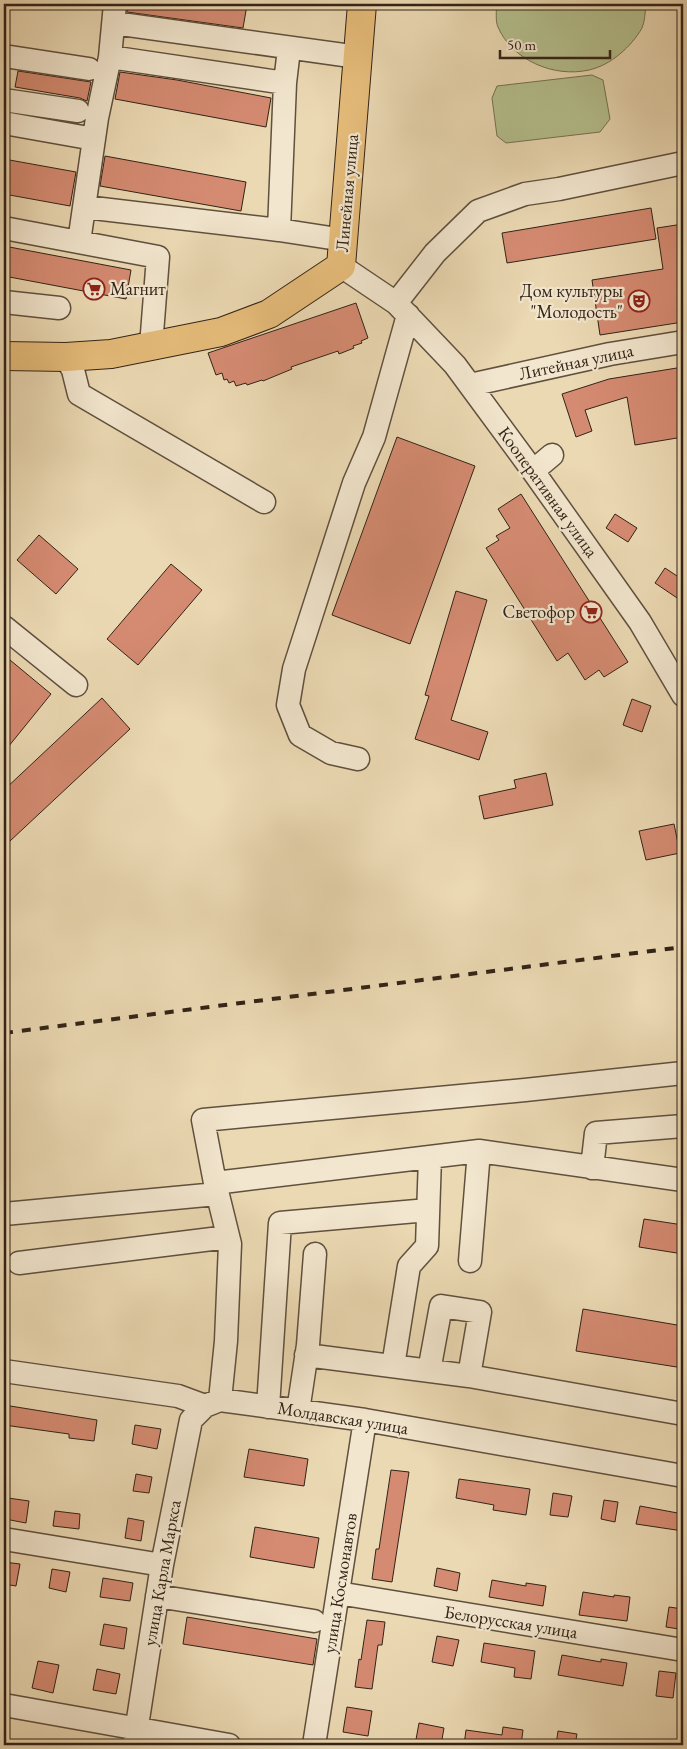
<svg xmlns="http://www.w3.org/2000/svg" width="687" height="1749" font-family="'EB Garamond',serif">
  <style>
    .park { fill: #b5c08e; stroke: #747252 }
    .building { fill: #d58b72; stroke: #322317 }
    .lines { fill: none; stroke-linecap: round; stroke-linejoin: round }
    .minor-casing { stroke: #60503e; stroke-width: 25 }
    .major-casing { stroke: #322317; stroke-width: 30 }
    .minor { stroke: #f2e6ce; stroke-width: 22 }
    .major { stroke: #e6bc7a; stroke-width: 28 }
    .rail { stroke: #322317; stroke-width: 4; stroke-dasharray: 9 9; stroke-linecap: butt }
    .labels { text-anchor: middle; stroke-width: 4.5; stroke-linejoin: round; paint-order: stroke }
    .street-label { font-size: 18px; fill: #322317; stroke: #f2e6ce }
    .poi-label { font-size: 18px; fill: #322317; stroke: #f2e6ce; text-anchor: end }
  </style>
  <rect width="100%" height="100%" fill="#ebd9b3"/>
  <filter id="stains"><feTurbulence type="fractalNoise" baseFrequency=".004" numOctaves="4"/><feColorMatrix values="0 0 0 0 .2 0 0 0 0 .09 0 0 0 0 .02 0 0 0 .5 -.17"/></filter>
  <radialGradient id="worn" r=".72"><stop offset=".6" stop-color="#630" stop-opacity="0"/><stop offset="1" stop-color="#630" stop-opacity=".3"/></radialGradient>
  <path class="park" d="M496 4H646V5C645 12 645 21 642 28 631 47 611 65 589 70 554 78 512 60 498 27 495 21 497 11 496 4Z
    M592 75 603 80 610 119 600 132 506 143 497 136 492 98 497 86Z"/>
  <path class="building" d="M128 4H241L247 5 243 28 127 12Z
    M18 71 91 82 87 101 80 98 15 87Z
    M120 72 177 80 271 98 266 127 115 99Z
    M105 156 246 182 241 211 100 186Z
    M4 159 76 172 70 206 4 194Z
    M651 208 656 239 507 263 502 233Z
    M683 224V322L600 335 592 280 663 269 657 228Z
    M4 246 131 270 126 299 4 276Z
    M356 303 368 338 361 341 362 343 353 346 354 348 339 354 338 351 291 367 292 369 263 381 262 380 247 385 246 383 236 386 234 381 229 383 227 379 224 380 222 373 216 375 208 353Z
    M683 367V437L635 445 627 397 585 410 592 431 576 437 562 394 609 379Z
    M397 437 475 466 410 644 332 615Z
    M521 494 628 662 604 677 599 670 585 680 568 653 557 661 486 548 499 540 496 536 510 528 498 509Z
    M615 514 637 528 628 542 606 528Z
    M39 535 78 569 56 594 17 560Z
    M171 564 202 590 138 665 107 639Z
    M665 568 683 580V602L655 583Z
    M456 591 487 600 451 720 488 732 479 760 415 739 429 696 425 695Z
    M4 655 51 694 4 752Z
    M102 698 130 729 10 841 4 834V790Z
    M632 699 651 706 642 732 623 725Z
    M546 773 553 805 484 819 479 796 516 788 514 780Z
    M674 824 680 853 646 860 639 831Z
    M644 1219 683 1225V1254L639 1247Z
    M583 1309 683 1326V1368L576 1351Z
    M4 1405 97 1420 94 1441 69 1438V1434L4 1425Z
    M135 1425 161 1429 157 1449 132 1444Z
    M249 1449 308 1459 304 1486 244 1477Z
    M391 1470 409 1472 392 1582 372 1579 376 1549H379Z
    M136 1474 152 1477 149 1493 133 1491Z
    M459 1479 530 1489 526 1515 493 1510 494 1505 456 1498Z
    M553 1493 572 1496 568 1517 550 1515Z
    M8 1498 29 1501 26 1523 5 1519Z
    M604 1500 618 1502 615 1522 601 1519Z
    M640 1506 683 1514V1531L636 1524Z
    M55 1511 80 1514 79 1529 53 1526Z
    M128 1518 144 1521 141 1541 125 1538Z
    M255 1527 319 1538 314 1568 250 1557Z
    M4 1562 20 1564 16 1586 4 1584Z
    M437 1568 460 1573 457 1591 434 1586Z
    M52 1569 70 1572 66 1592 49 1588Z
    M103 1578 133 1583 130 1601 100 1597Z
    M492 1580 526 1586V1583L546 1586 543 1606 489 1597Z
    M583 1592 614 1597V1595L630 1597 627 1621 579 1615Z
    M669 1607 683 1609 679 1629 666 1627Z
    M187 1617 317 1639 313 1665 183 1644Z
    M367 1620 385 1622 382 1645H378L372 1689 355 1687 359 1659 361 1660Z
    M104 1624 127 1628 124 1649 100 1645Z
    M437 1636 459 1640 453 1666 432 1662Z
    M484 1643 535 1651 531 1679 514 1677 515 1668 481 1662Z
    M562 1655 601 1662V1659L627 1663 623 1686 558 1675Z
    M38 1661 59 1665 53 1693 32 1688Z
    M97 1669 120 1674 116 1694 93 1690Z
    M659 1671 676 1673 673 1698 656 1696Z
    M347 1707 372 1711 368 1736 343 1732Z
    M419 1723 444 1728 441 1745H415Z
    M503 1727 523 1730 521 1745H464L466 1730 502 1735Z
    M558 1731 577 1734 575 1745H556Z"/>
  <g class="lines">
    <g class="minor-casing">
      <path id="minor" d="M114 23 358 57
        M4 56 89 69
        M110 57 285 83 289 49
        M4 100 78 111
        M4 123 94 139
        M85 207 279 230 344 240
        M4 228 158 257 151 346
        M279 230 285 83
        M79 242 97 118 110 57 115 4
        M341 266 396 303 455 365 533 471 640 622 683 695
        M4 302 59 308
        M396 303 435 253 478 211 525 194 559 189 683 163
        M66 357 73 370 79 394 264 502
        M470 385 610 354 683 342
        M533 471 552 455
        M4 627 76 685
        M358 759 331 753 300 735 288 705 294 669 354 483 374 437 408 315
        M592 1168 596 1133 683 1126
        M215 1183 203 1120 525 1090 683 1073
        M4 1214 217 1194
        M470 1261 479 1151
        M19 1263 228 1237
        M306 1355 469 1376 683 1414
        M393 1366 409 1266 427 1246 430 1157
        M4 1371 178 1396 205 1406 220 1400 365 1420 683 1476
        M429 1371 441 1306 480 1312 469 1376
        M220 1400 226 1341 230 1244 215 1183 479 1151 683 1180
        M268 1407 280 1223 428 1210
        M298 1411 308 1345 315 1254
        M4 1539 162 1565
        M338 1593 683 1650
        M157 1596 314 1621
        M4 1705 229 1745
        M134 1745 162 1565 191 1420 205 1406
        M314 1745 365 1420"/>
    </g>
    <g class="major-casing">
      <path id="major" d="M4 356 66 357 111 354 221 332 269 314 341 266 362 4"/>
    </g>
    <use href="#minor" class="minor"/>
    <use href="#major" class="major"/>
    <path class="rail" d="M4 1033 683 947"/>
  </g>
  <defs>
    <g id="supermarket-ring" transform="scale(1.125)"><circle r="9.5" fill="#f2e6ce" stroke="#8f2418" stroke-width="1.5"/><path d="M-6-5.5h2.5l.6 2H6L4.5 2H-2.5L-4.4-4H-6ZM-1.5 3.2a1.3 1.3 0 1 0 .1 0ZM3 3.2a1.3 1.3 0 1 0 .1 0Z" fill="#8f2418"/></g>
    <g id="theatre-ring" transform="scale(1.125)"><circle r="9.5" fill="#f2e6ce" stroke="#8f2418" stroke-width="1.5"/><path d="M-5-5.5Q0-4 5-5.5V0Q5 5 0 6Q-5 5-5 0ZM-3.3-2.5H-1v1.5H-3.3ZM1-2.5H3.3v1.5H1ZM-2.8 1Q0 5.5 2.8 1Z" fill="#8f2418"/></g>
  </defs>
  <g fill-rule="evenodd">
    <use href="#supermarket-ring" x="94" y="289"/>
    <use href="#theatre-ring" x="639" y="301"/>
    <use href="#supermarket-ring" x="591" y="612"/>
  </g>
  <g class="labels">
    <g class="street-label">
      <text transform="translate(347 193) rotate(-85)" y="6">Линейная улица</text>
      <text transform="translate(576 362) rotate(-12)" y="6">Литейная улица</text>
      <text transform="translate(548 492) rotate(54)" y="6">Кооперативная улица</text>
      <text transform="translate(343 1418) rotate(9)" y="6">Молдавская улица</text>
      <text transform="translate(162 1573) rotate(-80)" y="6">улица Карла Маркса</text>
      <text transform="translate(340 1583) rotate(-81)" y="6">улица Космонавтов</text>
      <text transform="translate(511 1622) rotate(9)" y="6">Белорусская улица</text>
    </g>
    <g class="poi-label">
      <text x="110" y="295" text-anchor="start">Магнит</text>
      <text x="623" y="297">Дом культуры<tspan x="623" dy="21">"Молодость"</tspan></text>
      <text x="575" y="618">Светофор</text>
    </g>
  </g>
  <rect width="687" height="1749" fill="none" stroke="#ebd9b3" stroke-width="20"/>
  <rect x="5" y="5" width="677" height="1739" fill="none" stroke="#322317" stroke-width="2.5"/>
  <rect x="10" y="10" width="667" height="1729" fill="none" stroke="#322317"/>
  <path d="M500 50v8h110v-8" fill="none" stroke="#322317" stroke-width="2.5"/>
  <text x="507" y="50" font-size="15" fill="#322317" stroke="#f2e6ce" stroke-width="4" paint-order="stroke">50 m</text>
  <rect width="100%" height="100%" filter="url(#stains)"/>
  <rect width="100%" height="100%" fill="url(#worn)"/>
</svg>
